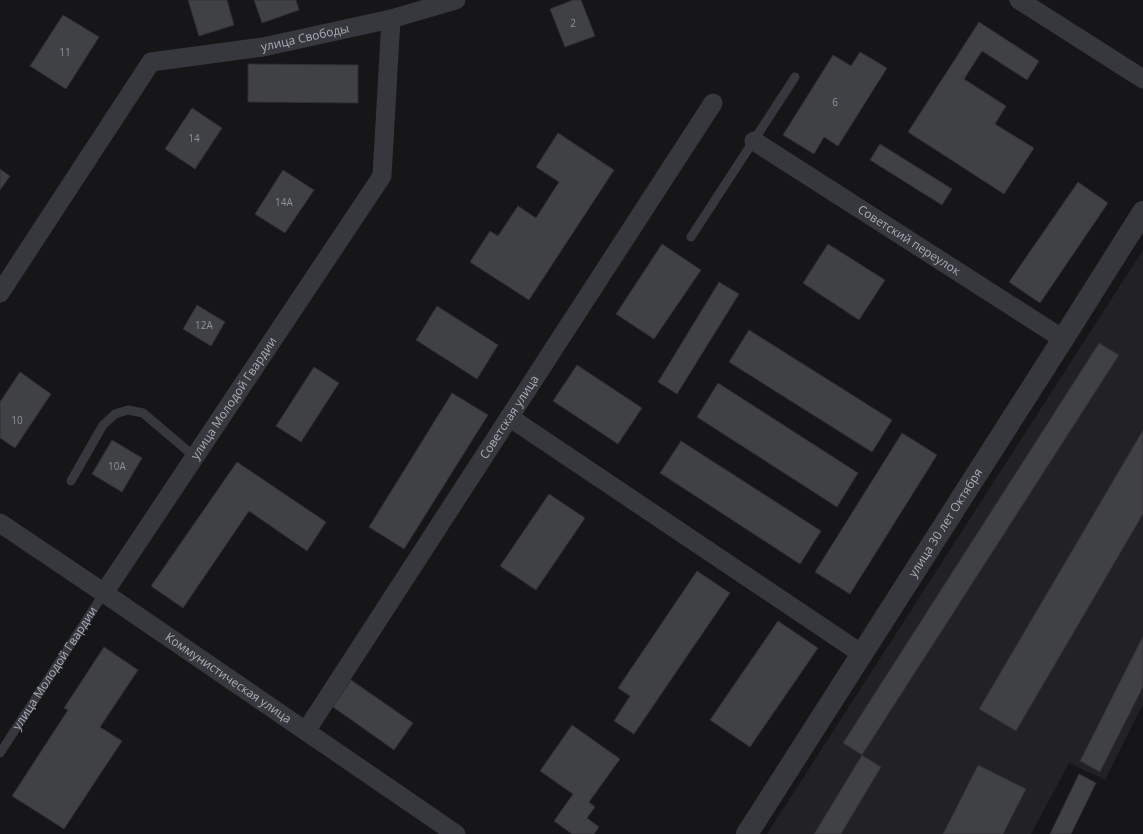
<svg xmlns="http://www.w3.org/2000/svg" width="1143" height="834" font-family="'Open Sans',sans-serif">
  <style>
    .built { fill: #222225 }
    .building { fill: #404145; stroke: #303034 }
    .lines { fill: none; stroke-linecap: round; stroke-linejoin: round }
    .service { stroke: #37383d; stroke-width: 9 }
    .minor { stroke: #37383d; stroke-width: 19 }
    .tertiary { stroke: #37383d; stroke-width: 22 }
    .labels { text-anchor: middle; stroke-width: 3; stroke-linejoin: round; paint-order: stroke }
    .number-label { font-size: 10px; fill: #8e929b }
    .street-label { font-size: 12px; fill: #a8adb8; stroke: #111113 }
  </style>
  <rect width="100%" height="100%" fill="#161618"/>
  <path class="built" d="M1143 250V704L1105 780 1069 763 1031 834H767Z"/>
  <path class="building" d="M188 0H227L234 25 199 36Z
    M254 0H296L299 10 262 23Z
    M573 0H581L595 36 565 47 550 9Z
    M63 15 99 37 66 89 30 66Z
    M979 22 1039 61 1027 80 982 51 964 79 1006 106 995 124 1034 148 1004 194 908 132Z
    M860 52 887 68 838 146 824 137 814 154 783 135 833 55 851 66Z
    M248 64 358 65V103L248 102Z
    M192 108 222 128 195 169 165 149Z
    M558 133 614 170 529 300 470 262 490 231 498 236 518 206 536 218 559 182 536 167Z
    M880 144 952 189 942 205 870 160Z
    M0 169 10 176 0 190Z
    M283 170 314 190 285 233 255 214Z
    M1078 182 1108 203 1040 303 1009 282Z
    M662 244 701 270 654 339 616 314Z
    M828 244 885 280 859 320 803 283Z
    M719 282 739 294 677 394 658 382Z
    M197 305 225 322 211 346 183 329Z
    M437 306 498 345 477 379 416 340Z
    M749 330 892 420 872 452 729 362Z
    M1099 343 1119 355 862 755 843 743Z
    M577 365 642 408 618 444 553 401Z
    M314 367 339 383 301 442 276 426Z
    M20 372 51 394 15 448 0 438V402Z
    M718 383 858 473 837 507 697 417Z
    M452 393 488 415 404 549 369 527Z
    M1143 430V514L1016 731 979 709Z
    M902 433 937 455 850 594 815 572Z
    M112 440 142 458 122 492 92 474Z
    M681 441 821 531 800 564 660 473Z
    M237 462 326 522 307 551 249 511 183 608 151 586Z
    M549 494 585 518 536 590 500 566Z
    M697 571 730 593 634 734 614 721 630 696 618 688Z
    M778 621 818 648 750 747 710 720Z
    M1143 636V687L1100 772 1080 761Z
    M104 647 138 670 100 727 122 741 64 829 12 796 68 710 64 708Z
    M351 680 413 723 394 750 333 707Z
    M572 725 620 759 589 802 595 807 587 818 599 827 594 834H572L554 821 573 794 540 771Z
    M862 755 881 767 841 834H814Z
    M978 765 1026 789 1003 834H943Z
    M1079 774 1096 783 1071 834H1050Z"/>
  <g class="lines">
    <g class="service">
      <path d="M691 237 795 77"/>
      <path d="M71 481 103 425 115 414 128 410 143 413 195 457"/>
      <path id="s1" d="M0 753 104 593"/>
    </g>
    <g class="minor">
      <path d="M1019 0 1143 79"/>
      <path id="s2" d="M754 141 1063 339"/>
      <path id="s3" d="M0 293 151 62 263 47 391 19 456 0"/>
      <path d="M509 417 862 654"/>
      <path id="s4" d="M0 523 104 593 456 834"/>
      <path id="s5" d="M104 593 382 176 391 19"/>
      <path id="s6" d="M306 731 713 103"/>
    </g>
    <path class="tertiary" id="s7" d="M747 834 1063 339 1143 212"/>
  </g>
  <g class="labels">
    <g class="number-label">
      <text x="573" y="27">2</text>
      <text x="65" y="56">11</text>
      <text x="835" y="106">6</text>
      <text x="194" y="142">14</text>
      <text x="284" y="206">14А</text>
      <text x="204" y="329">12А</text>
      <text x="17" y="424">10</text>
      <text x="117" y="470">10А</text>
    </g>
    <g class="street-label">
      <text dy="4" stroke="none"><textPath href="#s3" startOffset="432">улица Свободы</textPath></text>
      <text dy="4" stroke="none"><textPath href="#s2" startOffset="184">Советский переулок</textPath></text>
      <text dy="4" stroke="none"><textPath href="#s5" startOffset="234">улица Молодой Гвардии</textPath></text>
      <text dy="4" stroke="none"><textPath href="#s6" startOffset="374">Советская улица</textPath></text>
      <text dy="4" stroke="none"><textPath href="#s7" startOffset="369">улица 30 лет Октября</textPath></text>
      <text dy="4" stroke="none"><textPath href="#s1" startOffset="101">улица Молодой Гвардии</textPath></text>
      <text dy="4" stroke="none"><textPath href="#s4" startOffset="276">Коммунистическая улица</textPath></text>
    </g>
  </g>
</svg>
